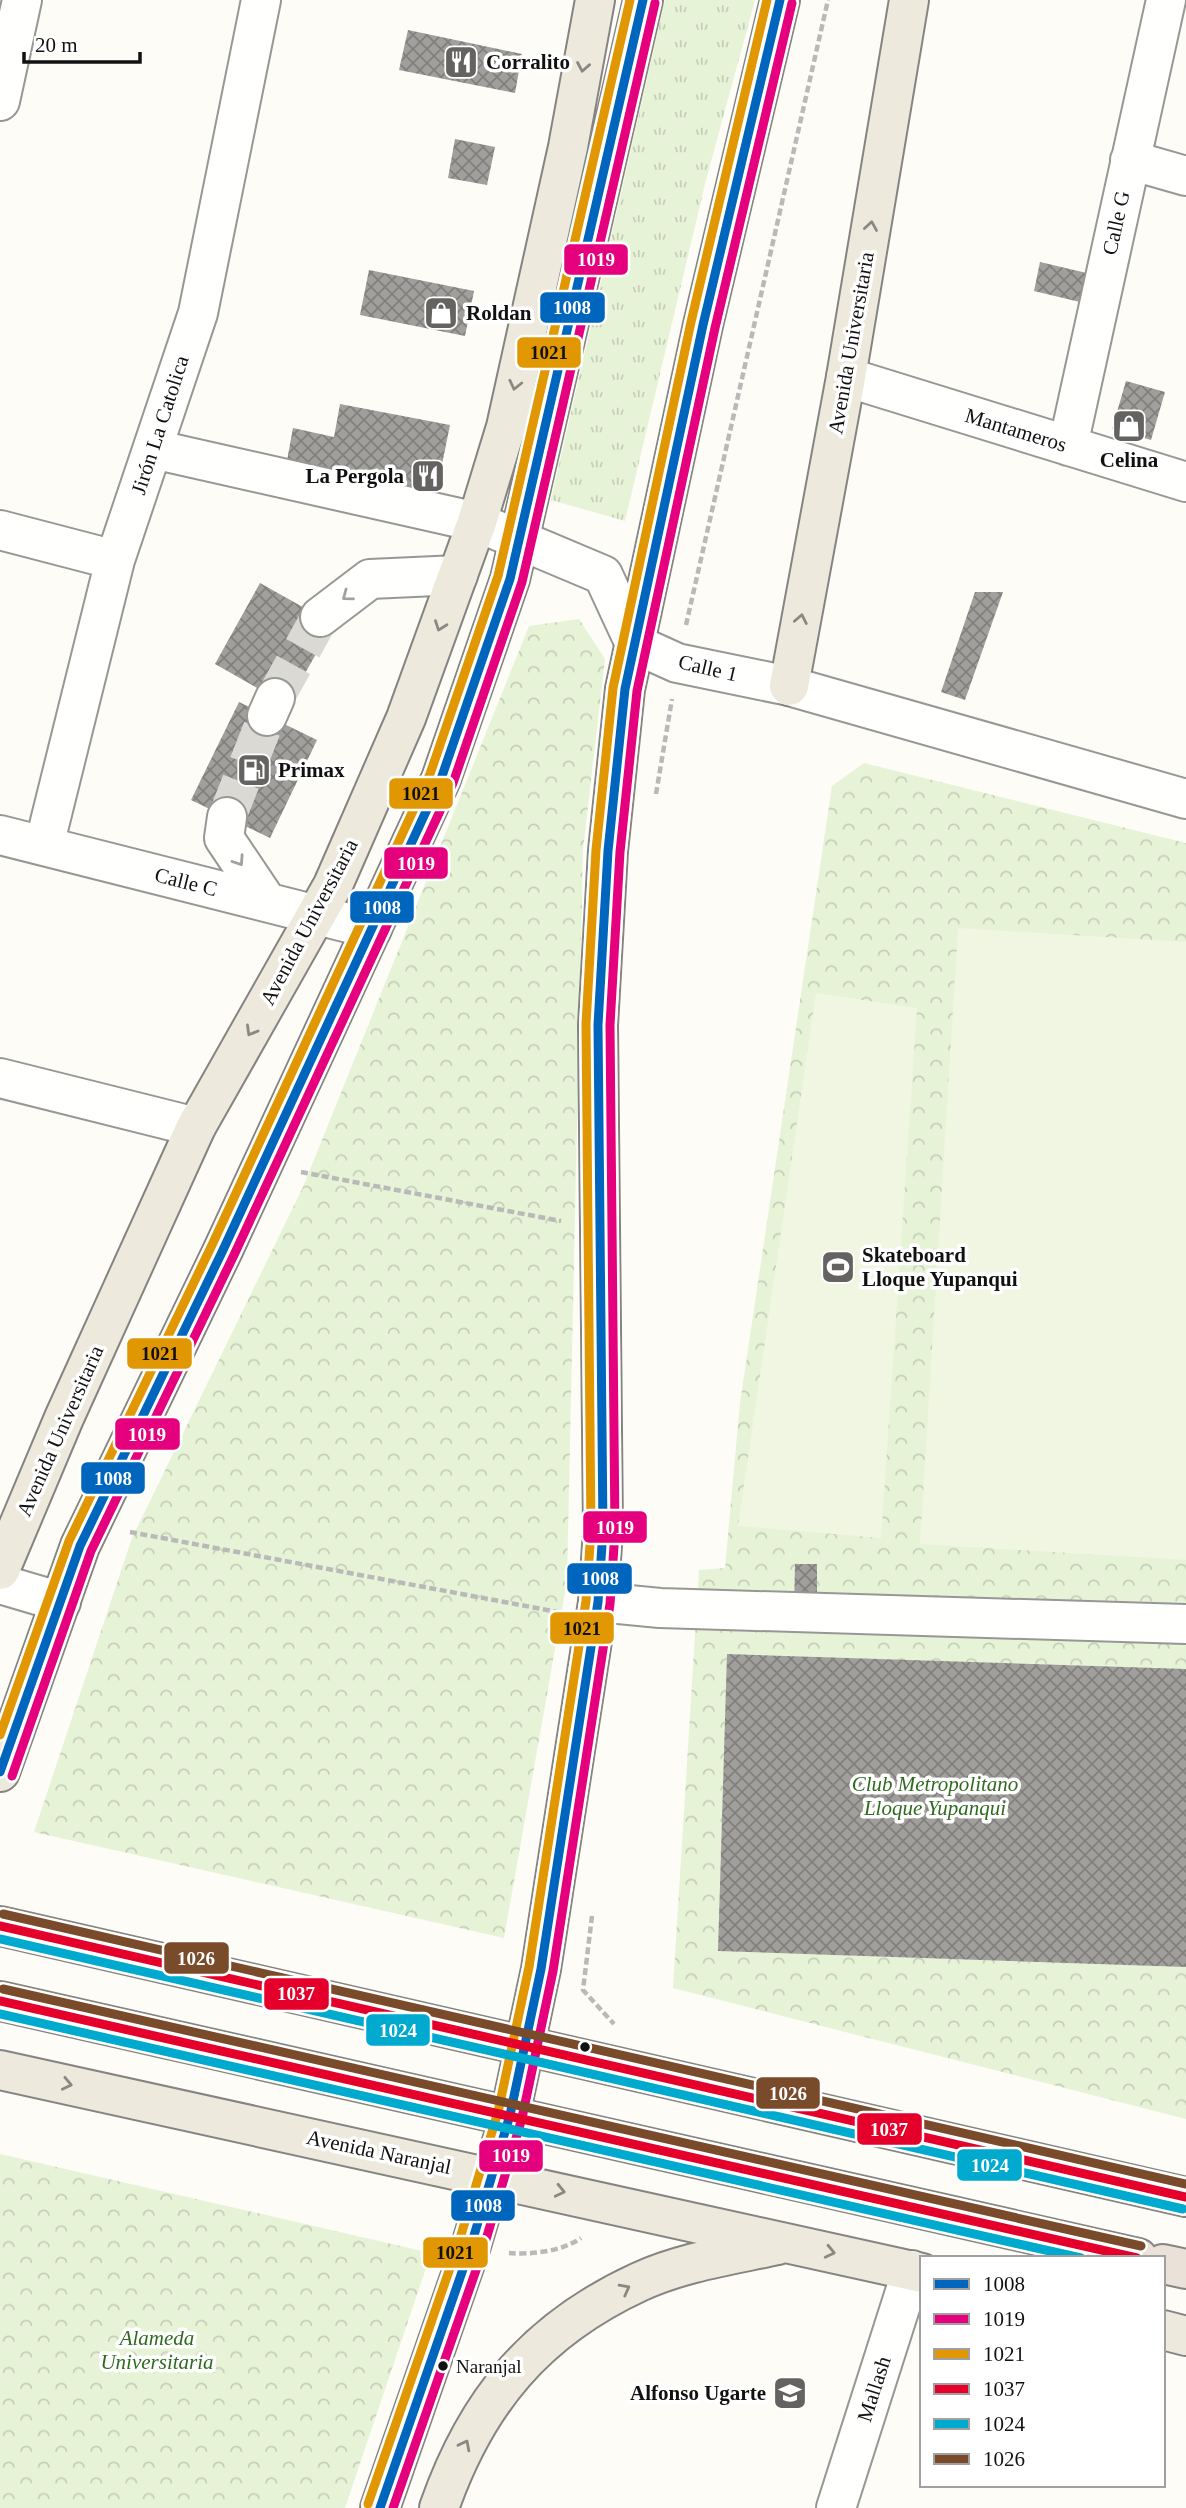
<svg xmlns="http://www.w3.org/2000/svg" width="1186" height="2508" font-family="Georgia,serif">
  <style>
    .grass { fill: url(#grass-tufts) }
    .park { fill: url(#park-crowns) }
    .pitch { fill: #f0f6e1 }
    .building { fill: url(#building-cross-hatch) }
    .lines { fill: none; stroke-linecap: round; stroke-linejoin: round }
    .minor-tunnel { stroke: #dad9d4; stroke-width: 38; stroke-dasharray: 38 19; stroke-linecap: butt }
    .minor-casing { stroke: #979795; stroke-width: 42 }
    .major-casing { stroke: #858482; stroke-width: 42 }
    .highway-casing { stroke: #858482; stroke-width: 42 }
    .path { stroke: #b9b9b8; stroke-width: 4.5; stroke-dasharray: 7 3.5; stroke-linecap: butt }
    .minor { stroke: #fffffe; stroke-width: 38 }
    .major { stroke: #ede9dc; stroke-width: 38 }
    .highway { stroke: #eae1d8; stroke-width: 38 }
    .bus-1-casing { stroke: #fff; stroke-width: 14 }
    .bus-2-casing { stroke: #fff; stroke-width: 14 }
    .bus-3-casing { stroke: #fff; stroke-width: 14 }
    .bus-4-casing { stroke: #fff; stroke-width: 14 }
    .bus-5-casing { stroke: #fff; stroke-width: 14 }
    .bus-6-casing { stroke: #fff; stroke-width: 14 }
    .bus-1 { stroke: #0065bd; stroke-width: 9 }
    .bus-2 { stroke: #e5007d; stroke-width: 9 }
    .bus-3 { stroke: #e09702; stroke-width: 9 }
    .bus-4 { stroke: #e4002b; stroke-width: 9 }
    .bus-5 { stroke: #00a9ce; stroke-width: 9 }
    .bus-6 { stroke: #7a4b2a; stroke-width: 9 }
    .oneway { stroke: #8a8881 }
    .oneway2 { stroke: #a0a09f }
    .bus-dot { fill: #111; stroke: #fff; stroke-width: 2.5 }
    .labels { text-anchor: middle; stroke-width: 7; stroke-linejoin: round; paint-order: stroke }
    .bus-label { font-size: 19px; fill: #111; stroke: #fff; text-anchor: start }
    .poi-label { font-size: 21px; font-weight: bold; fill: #111; stroke: #fff; text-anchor: start }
    .street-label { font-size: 21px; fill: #111; stroke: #fff }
    .park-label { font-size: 21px; font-style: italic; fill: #2f6b1f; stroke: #fff }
    .line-badge { stroke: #fff; stroke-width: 2.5 }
    .badge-label { font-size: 19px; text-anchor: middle; font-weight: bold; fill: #fff }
    .pale-badge-label { font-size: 19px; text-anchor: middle; font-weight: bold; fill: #111 }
  </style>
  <defs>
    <pattern id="grass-tufts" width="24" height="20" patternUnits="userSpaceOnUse" patternTransform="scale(1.75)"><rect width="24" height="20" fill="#e7f3d7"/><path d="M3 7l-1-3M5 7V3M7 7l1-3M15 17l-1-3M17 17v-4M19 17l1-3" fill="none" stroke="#c5cfb8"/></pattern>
    <pattern id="park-crowns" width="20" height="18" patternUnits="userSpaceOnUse" patternTransform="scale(1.75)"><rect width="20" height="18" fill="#e7f3d7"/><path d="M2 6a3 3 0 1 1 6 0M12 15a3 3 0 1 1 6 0" fill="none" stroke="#c5cfb8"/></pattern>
    <pattern id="building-cross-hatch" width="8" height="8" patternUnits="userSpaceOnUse" patternTransform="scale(1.75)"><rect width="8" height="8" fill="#a19f9c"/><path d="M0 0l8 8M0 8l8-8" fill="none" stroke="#82807e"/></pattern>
  </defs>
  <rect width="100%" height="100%" fill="#fdfcf7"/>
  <path class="grass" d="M665 0H755L706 180 625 521 551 500Z"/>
  <path class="park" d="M579 619 605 659 583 850 567 1581 504 1938 34 1832 132 1538 303 1187 529 626Z
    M864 763 1186 843V2119L673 1988 699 1570 725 1568 740 1403 832 786Z
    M0 2154 431 2253 345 2508H0Z"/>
  <path class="pitch" d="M958 928 1186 942V1560L920 1544Z
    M816 993 917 1008 881 1538 738 1526Z"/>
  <path class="building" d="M408 30 522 54 515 93 399 70Z
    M455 139 495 147 487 185 448 178Z
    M1040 262 1095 275 1088 304 1034 291Z
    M369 270 474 291 465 336 360 315Z
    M1126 381 1165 392 1151 440 1112 429Z
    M340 404 450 425 436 494 286 466 293 428 334 437Z
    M260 583 333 624 287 705 215 664Z
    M975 592H1003L965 700 941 692Z
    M239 702 317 740 270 838 191 800Z
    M795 1564H817V1612L794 1611Z
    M727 1654 1186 1669V1967L718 1951Z"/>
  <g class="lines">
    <path class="minor-tunnel" d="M275 698 320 617
      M227 817 267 716"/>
    <g class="minor-casing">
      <path id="minor" d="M0 101 22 0
        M1130 160 1186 176
        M846 377 1186 482
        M1068 446 1166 0
        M153 449 477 522 603 575 635 644 677 663 789 686 1186 799
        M0 530 115 560
        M320 617 370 579 458 575
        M267 716 275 698
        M227 817 224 838 267 902
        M0 835 372 929
        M44 846 115 560 198 313 261 0
        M0 1078 196 1127
        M0 1584 61 1602
        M598 1602 660 1608 1186 1624
        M836 2508 912 2270"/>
    </g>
    <g class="major-casing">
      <path id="major" d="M789 686 846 377 909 0
        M0 1570 64 1418 196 1127 333 885 406 718 477 522 506 427 568 147 595 0
        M0 1772 80 1546 223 1250 441 779 510 579 643 0
        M0 2070 922 2273
        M1163 2330 1186 2336
        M380 2508 470 2249 510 2115 541 1969 598 1602 603 1531 598 1025 608 851 625 689 703 325 780 0
        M439 2508C476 2402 535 2330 639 2282 682 2262 732 2255 778 2245"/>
    </g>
    <g class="highway-casing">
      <path id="highway" d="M0 1926 1186 2197
        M0 2001 1138 2258
        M1163 2264 1186 2269"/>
    </g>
    <path class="path" d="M686 625 828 0
      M656 794 672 699
      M301 1172 561 1221
      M130 1532 558 1612
      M592 1916 583 1990 614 2024
      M509 2253C531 2255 563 2251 581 2238"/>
    <use href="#minor" class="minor"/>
    <use href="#major" class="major"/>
    <use href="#highway" class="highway"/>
    <g class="bus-1-casing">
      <path id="bus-1" d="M0 1772 80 1546 223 1250 441 779 510 579 643 0
        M380 2508 470 2249 510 2115 541 1969 598 1602 603 1531 598 1025 608 851 625 689 703 325 780 0"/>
    </g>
    <g class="bus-2-casing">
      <path id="bus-2" d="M12 1776 91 1551 234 1255 453 783 522 582 655 3
        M393 2508 482 2253 522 2118 553 1971 610 1604 615 1532 610 1025 620 852 637 691 715 328 792 3"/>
    </g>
    <g class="bus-3-casing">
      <path id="bus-3" d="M0 1735 69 1541 212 1245 430 774 498 576 630 0
        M368 2504 458 2245 498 2112 529 1967 586 1601 591 1531 586 1024 596 850 613 688 691 322 767 0"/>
    </g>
    <g class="bus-4-casing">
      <path id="bus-4" d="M0 1926 1186 2197
        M0 2001 1137 2258"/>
    </g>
    <g class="bus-5-casing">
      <path id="bus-5" d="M0 1939 1183 2209
        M0 2014 1081 2258"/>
    </g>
    <g class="bus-6-casing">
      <path id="bus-6" d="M3 1914 1186 2184
        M3 1989 1141 2246"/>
    </g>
    <use href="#bus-1" class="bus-1"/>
    <use href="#bus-2" class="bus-2"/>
    <use href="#bus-3" class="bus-3"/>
    <use href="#bus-4" class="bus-4"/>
    <use href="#bus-5" class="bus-5"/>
    <use href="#bus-6" class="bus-6"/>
  </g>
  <defs><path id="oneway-chevron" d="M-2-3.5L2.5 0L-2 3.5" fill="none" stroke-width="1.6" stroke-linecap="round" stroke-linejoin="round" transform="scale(1.75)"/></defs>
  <g class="oneway">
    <use href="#oneway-chevron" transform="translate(583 67) rotate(100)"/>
    <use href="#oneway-chevron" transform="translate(871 226) rotate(-81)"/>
    <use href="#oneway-chevron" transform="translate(515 385) rotate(103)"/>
    <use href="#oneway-chevron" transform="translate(801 619) rotate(-79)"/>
    <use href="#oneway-chevron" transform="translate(440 626) rotate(110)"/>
    <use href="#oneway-chevron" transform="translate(251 1031) rotate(120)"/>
    <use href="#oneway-chevron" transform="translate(67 2084) rotate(12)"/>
    <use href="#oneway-chevron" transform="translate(560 2191) rotate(13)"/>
    <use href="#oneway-chevron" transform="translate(830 2252) rotate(13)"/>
    <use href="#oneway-chevron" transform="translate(625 2289) rotate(-28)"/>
    <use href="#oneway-chevron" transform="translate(465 2445) rotate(-63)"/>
  </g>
  <g class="oneway2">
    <use href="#oneway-chevron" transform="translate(347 596) rotate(143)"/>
    <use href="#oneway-chevron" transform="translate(239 861) rotate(56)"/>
  </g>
  <defs>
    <g id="restaurant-square" transform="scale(1.75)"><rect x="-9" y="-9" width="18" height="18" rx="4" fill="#646362" stroke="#fff"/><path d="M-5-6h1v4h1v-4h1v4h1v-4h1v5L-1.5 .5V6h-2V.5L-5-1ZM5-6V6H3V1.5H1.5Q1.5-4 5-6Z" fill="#fff"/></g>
    <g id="shop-square" transform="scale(1.75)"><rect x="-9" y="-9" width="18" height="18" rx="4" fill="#646362" stroke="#fff"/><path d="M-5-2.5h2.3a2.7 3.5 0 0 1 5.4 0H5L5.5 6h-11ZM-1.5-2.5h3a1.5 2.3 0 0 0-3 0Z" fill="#fff"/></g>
    <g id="fuel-square" transform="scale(1.75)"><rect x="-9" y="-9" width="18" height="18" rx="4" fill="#646362" stroke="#fff"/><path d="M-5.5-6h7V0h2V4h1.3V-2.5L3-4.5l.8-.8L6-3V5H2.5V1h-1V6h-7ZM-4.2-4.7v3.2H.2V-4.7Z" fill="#fff"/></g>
    <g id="stadium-square" transform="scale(1.75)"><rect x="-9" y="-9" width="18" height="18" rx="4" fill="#646362" stroke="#fff"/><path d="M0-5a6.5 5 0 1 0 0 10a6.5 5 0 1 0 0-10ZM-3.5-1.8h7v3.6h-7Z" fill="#fff"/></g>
    <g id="school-square" transform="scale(1.75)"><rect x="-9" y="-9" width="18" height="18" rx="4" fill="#646362" stroke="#fff"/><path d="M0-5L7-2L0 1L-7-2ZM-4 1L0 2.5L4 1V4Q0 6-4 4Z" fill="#fff"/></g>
  </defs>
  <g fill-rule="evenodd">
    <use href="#restaurant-square" x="461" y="62"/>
    <use href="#shop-square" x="441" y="313"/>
    <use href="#shop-square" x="1129" y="426"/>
    <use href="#restaurant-square" x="428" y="476"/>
    <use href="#fuel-square" x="254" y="770"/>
    <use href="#stadium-square" x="838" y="1267"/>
    <use href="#school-square" x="790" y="2393"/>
  </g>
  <g class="bus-dot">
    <circle cx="585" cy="2047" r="6"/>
    <circle cx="443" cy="2366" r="6"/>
  </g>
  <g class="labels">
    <g class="bus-label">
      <text x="456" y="2373">Naranjal</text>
    </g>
    <g class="poi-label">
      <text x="486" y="69">Corralito</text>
      <text x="466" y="320">Roldan</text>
      <text x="1129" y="467" text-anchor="middle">Celina</text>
      <text x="404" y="483" text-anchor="end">La Pergola</text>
      <text x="278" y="777">Primax</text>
      <text x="862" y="1262">Skateboard<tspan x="862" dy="24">Lloque Yupanqui</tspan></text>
      <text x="766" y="2400" text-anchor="end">Alfonso Ugarte</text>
    </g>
    <g class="street-label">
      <text transform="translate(1116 223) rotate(-78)" y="7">Calle G</text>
      <text transform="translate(851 343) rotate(-80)" y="7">Avenida Universitaria</text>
      <text transform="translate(160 425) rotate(-72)" y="7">Jirón La Catolica</text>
      <text transform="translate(1016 430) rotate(17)" y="7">Mantameros</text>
      <text transform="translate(708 668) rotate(13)" y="7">Calle 1</text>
      <text transform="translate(186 882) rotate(14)" y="7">Calle C</text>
      <text transform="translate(309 922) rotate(-62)" y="7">Avenida Universitaria</text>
      <text transform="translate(60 1431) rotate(-66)" y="7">Avenida Universitaria</text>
      <text transform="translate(379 2152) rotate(12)" y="7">Avenida Naranjal</text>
      <text transform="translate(874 2389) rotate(-72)" y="7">Mallash</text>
    </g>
    <g class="park-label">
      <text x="935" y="1791">Club Metropolitano<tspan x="935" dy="24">Lloque Yupanqui</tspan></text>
      <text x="157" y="2345">Alameda<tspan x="157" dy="24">Universitaria</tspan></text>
    </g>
  </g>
  <g class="line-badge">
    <rect x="563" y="243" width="66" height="33" rx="7" fill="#e5007d"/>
    <rect x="539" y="291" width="67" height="33" rx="7" fill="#0065bd"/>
    <rect x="516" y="336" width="66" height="33" rx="7" fill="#e09702"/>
    <rect x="388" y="777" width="66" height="33" rx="7" fill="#e09702"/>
    <rect x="383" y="846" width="66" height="34" rx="7" fill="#e5007d"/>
    <rect x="349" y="890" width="66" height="34" rx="7" fill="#0065bd"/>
    <rect x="126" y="1337" width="67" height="33" rx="7" fill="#e09702"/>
    <rect x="114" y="1417" width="67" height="34" rx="7" fill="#e5007d"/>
    <rect x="80" y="1461" width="66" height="34" rx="7" fill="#0065bd"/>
    <rect x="582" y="1510" width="66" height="34" rx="7" fill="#e5007d"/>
    <rect x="566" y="1562" width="67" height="33" rx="7" fill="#0065bd"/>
    <rect x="549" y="1611" width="66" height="34" rx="7" fill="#e09702"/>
    <rect x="163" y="1941" width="67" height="34" rx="7" fill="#7a4b2a"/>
    <rect x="263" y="1977" width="67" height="34" rx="7" fill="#e4002b"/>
    <rect x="365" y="2013" width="66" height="34" rx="7" fill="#00a9ce"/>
    <rect x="755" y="2076" width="66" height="34" rx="7" fill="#7a4b2a"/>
    <rect x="856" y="2112" width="67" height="34" rx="7" fill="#e4002b"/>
    <rect x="478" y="2139" width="66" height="34" rx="7" fill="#e5007d"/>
    <rect x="956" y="2148" width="67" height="34" rx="7" fill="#00a9ce"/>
    <rect x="450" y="2189" width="66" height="33" rx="7" fill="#0065bd"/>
    <rect x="422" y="2236" width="67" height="33" rx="7" fill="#e09702"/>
  </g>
  <g class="badge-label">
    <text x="596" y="266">1019</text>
    <text x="572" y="314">1008</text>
    <text x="416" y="870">1019</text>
    <text x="382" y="914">1008</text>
    <text x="147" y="1441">1019</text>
    <text x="113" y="1485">1008</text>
    <text x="615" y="1534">1019</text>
    <text x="600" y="1585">1008</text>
    <text x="196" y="1965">1026</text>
    <text x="296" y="2000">1037</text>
    <text x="398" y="2037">1024</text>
    <text x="788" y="2100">1026</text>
    <text x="889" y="2136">1037</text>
    <text x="511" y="2162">1019</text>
    <text x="990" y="2172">1024</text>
    <text x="483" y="2212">1008</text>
  </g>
  <g class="pale-badge-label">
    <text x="549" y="359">1021</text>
    <text x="421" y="800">1021</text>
    <text x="160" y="1360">1021</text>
    <text x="582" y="1635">1021</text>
    <text x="455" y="2259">1021</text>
  </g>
  <rect x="920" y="2256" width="245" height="231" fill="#ffffff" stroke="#a0a0a0" stroke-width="2"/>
  <rect x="934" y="2279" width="35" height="10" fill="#0065bd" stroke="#a0a0a0" stroke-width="2"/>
  <text x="983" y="2291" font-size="21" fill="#111111">1008</text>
  <rect x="934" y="2314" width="35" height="10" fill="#e5007d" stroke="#a0a0a0" stroke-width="2"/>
  <text x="983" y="2326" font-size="21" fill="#111111">1019</text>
  <rect x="934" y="2349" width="35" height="10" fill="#e09702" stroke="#a0a0a0" stroke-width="2"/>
  <text x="983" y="2361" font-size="21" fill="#111111">1021</text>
  <rect x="934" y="2384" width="35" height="10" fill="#e4002b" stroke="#a0a0a0" stroke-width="2"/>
  <text x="983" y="2396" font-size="21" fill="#111111">1037</text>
  <rect x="934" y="2419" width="35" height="10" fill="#00a9ce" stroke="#a0a0a0" stroke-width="2"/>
  <text x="983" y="2431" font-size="21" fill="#111111">1024</text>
  <rect x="934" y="2454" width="35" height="10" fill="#7a4b2a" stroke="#a0a0a0" stroke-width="2"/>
  <text x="983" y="2466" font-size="21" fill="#111111">1026</text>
  <path d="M24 52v10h116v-10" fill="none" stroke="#111111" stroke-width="3.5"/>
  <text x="35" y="52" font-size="21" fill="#111111" stroke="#ffffff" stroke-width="5" paint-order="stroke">20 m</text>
</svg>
